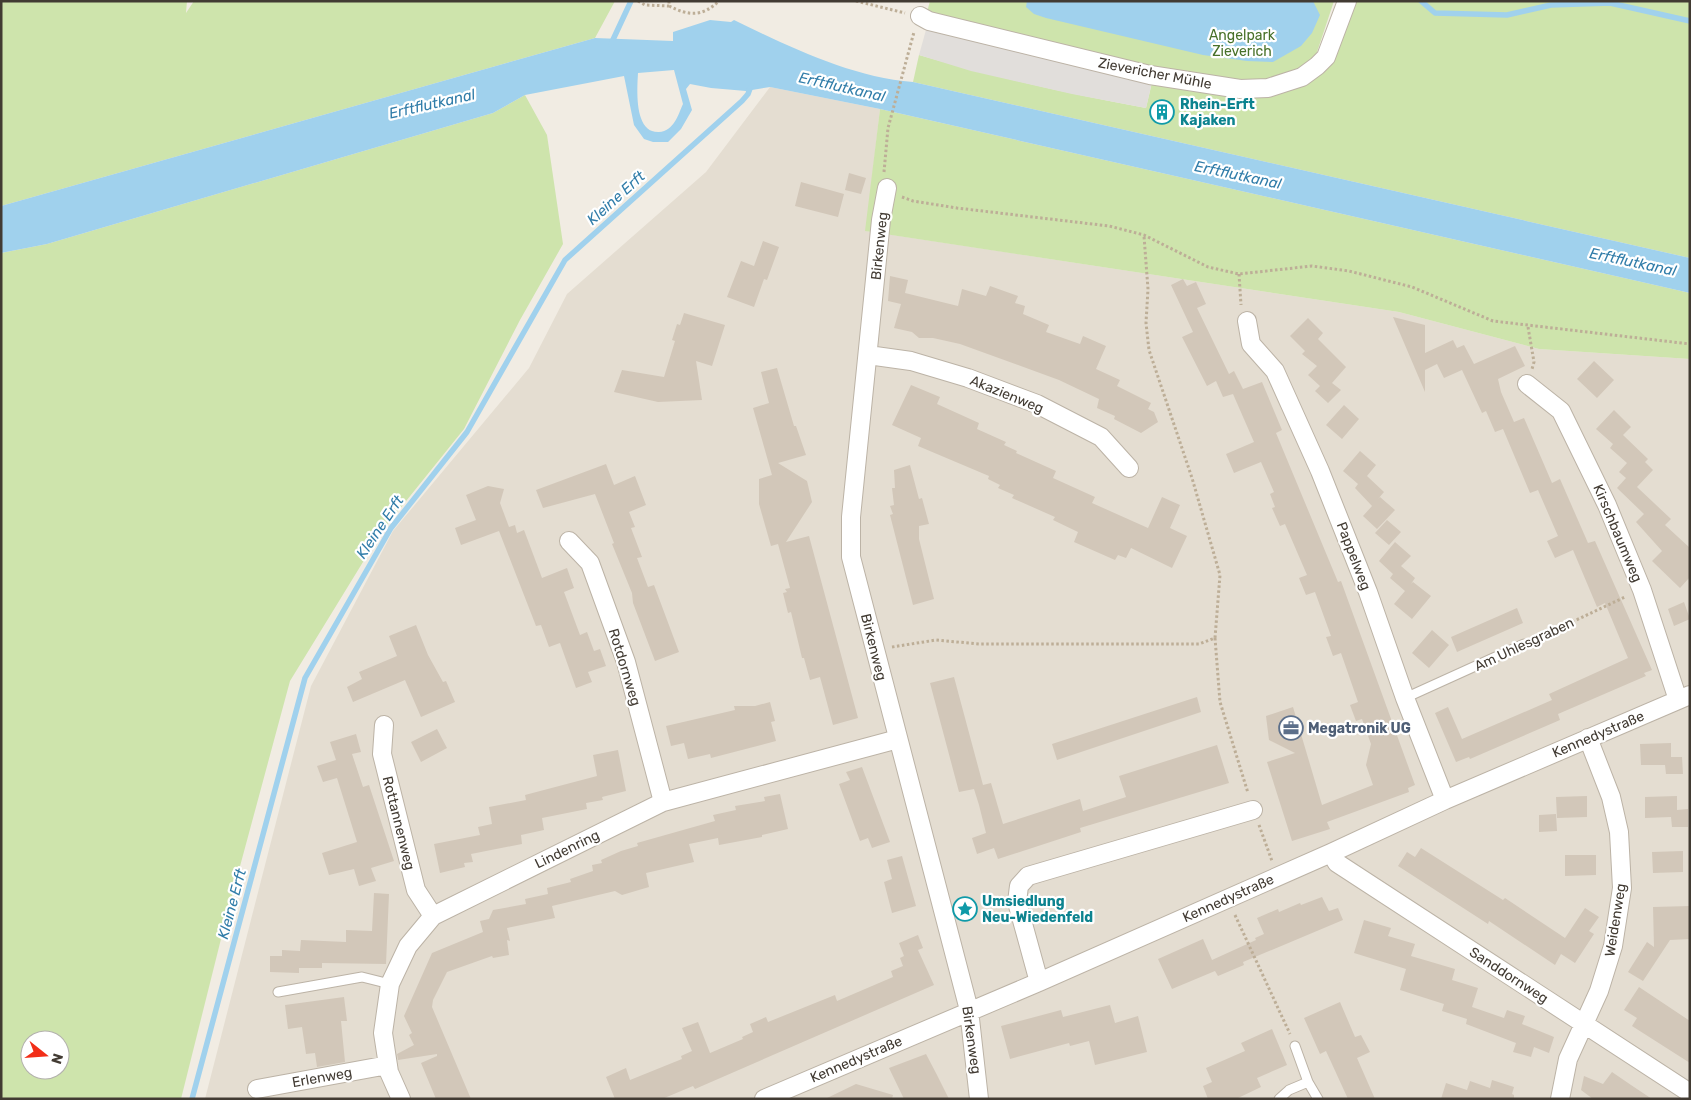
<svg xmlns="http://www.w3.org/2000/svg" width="1691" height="1100" font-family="Rubik,sans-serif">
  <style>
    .residential { fill: #e4ddd1 }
    .green { fill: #cee4ac; fill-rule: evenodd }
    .parking { fill: #e1dedb }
    .water { fill: #a0d1ed; fill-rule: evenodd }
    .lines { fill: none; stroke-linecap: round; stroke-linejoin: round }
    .stream { stroke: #a0d1ed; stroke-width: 5.5 }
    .building { fill: #d2c7b9 }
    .lane-casing { stroke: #bcb3a6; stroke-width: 11 }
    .street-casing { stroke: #bcb3a6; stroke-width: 20 }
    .path { stroke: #bdae97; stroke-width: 3; stroke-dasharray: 2.5 2.5; stroke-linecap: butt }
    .lane { stroke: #fff; stroke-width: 9 }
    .street { stroke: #fff; stroke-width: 18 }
    .labels { text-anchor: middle; stroke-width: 4.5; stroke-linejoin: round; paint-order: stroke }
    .park-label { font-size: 14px; fill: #487129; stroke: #fff }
    .street-label { font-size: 14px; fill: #423b33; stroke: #fff }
    .culture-label { font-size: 14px; font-weight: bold; fill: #0d838f; stroke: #fff; text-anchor: start }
    .service-label { font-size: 14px; font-weight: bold; fill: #4e5e75; stroke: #fff; text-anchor: start }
    .water-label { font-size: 15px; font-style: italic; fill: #317da9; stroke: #fff }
  </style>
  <rect width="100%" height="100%" fill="#f1ece3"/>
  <path class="residential" d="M770 87 880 109 866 231 1399 312 1539 349 1690 359V1099H205L311 686 393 531 529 368 567 294 706 172Z"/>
  <path class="green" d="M1 1H187L186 13 194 1H615L595 38 1 206Z
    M930 1H1334L1315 58 1296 76 1237 86 926 16Z
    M1350 1H1690V258L913 82 919 55C994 77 1069 94 1146 108L1153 78 1304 83Z
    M525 95 547 135 563 244 520 320 464 429 382 531 290 681 229 907 181 1099H1V253L47 244 493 113ZM30 1040H60V1070H30Z
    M880 109 1690 293V359L1539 349 1399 312 865 231Z"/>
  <path class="parking" d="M929 19 1153 78 1146 108 1072 94 971 71 919 55Z"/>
  <path class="water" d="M1027 1H1313L1320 15 1312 33 1301 46 1273 62 1247 61 1203 55 1046 18 1034 14 1026 7Z
    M710 20 731 22 734 20C790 47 851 77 913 82L1690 258V293L880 109 770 87 746 91 711 88 690 84 686 89 692 110 681 129 668 142H653L644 139 634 125 624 76 525 95 493 113 47 244 1 253V206L595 38 673 41V32ZM674 70 683 104C678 115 674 131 659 132 634 133 637 90 638 73Z"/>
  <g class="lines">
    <path class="stream" d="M1421 1 1435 13 1507 15 1551 5 1610 3 1690 21
      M611 44 631 1
      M192 1099 305 678 391 528 467 432 565 260 742 101 748 94 752 83"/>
  </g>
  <path class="building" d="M849 173 866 178 861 194 845 190Z
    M801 182 844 194 838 217 795 206Z
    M763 241 779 247 767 280 764 279 754 307 727 297 741 261 754 266Z
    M890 276 908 280 905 293 958 306 962 289 986 296 990 286 1018 296 1015 303 1025 306 1023 314 1049 325 1046 332 1080 344 1083 336 1106 346 1096 369 1120 380 1117 386 1151 403 1148 409 1154 412 1158 422 1141 433 1114 419 1115 416 1097 408 1099 399 1059 380 960 344 933 338H919L912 332 894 328 901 304 888 301Z
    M1183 279 1187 286 1196 282 1206 304 1197 308 1229 374 1234 371 1243 389 1262 382 1282 430 1276 433 1338 582 1341 581 1415 785 1408 788 1409 792 1327 822 1330 829 1292 841 1267 762 1295 753 1269 740 1266 716 1293 707 1322 805 1373 785 1366 765 1371 744 1362 719 1356 721 1350 705 1358 702 1341 653 1333 656 1326 637 1331 636 1315 592 1306 595 1299 578 1307 575 1285 524 1280 526 1272 508 1275 507 1270 494 1274 492 1261 462 1234 473 1226 454 1254 442 1233 394 1223 397 1216 381 1207 386 1182 337 1193 332 1171 285Z
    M684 313 725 325 712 366 696 361 702 400 658 402 614 392 622 370 664 377 675 341 672 340 677 324 680 325Z
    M1393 317 1425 325V353L1453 340 1457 348 1464 345 1474 364 1515 346 1525 366 1498 379 1501 392 1514 422 1524 418 1552 483 1560 479 1588 543 1595 541 1652 670 1644 673 1646 676 1558 714 1560 720 1470 759 1469 757 1456 762 1435 713 1448 707 1462 739 1552 700 1549 694 1628 658 1605 603 1597 607 1573 550 1555 558 1547 541 1558 536 1538 490 1530 493 1503 429 1495 432 1486 411 1482 413 1462 370 1444 378 1437 364 1425 370V392Z
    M1308 318 1323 333 1318 339 1346 367 1332 383 1341 390 1328 403 1315 391 1320 386 1308 375 1317 366 1302 354 1305 351 1290 336Z
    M1594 361 1614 380 1597 398 1577 379Z
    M777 368 794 426H796L806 455 778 463 807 481 812 502 786 542 809 536 858 718 833 725 820 677 810 680 804 658H802L791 612 788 613 783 593 787 592 785 589 790 588 778 544 771 546 759 504V479L772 475 753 408 769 403 761 372Z
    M911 385 940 397 937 404 979 423 977 429 1006 442 1004 445 1017 451 1016 453 1056 471 1053 478 1095 497 1092 503 1148 528 1162 497 1180 505 1170 528 1187 536 1172 568 1131 548 1126 558 1118 555 1115 560 1074 542 1078 532 1053 520 1055 517 1012 498 1014 495 998 488 1000 485 988 479 989 476 918 446 921 438 892 425Z
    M1344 405 1359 419 1342 439 1326 425Z
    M1614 410 1631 427 1623 435 1648 459 1645 462 1653 470 1637 487 1671 519 1665 525 1690 548V577L1680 588 1652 561 1662 551 1636 522 1644 514 1617 488 1626 478 1619 472 1627 463 1610 448 1613 444 1596 429Z
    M1360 451 1376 465 1367 476 1384 492 1378 499 1380 497 1395 510 1377 529 1363 516 1372 506 1355 488 1358 484 1343 471Z
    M606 464 614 485 635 476 646 505 629 512 635 527 631 528 642 557 637 558 648 587 654 585 679 652 655 661 633 603 632 593 612 544 614 543 595 494 543 508 536 490Z
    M910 465 919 499 922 498 929 524 919 526V539L934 599 913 605 890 515 893 514 890 506 894 505 892 488H895L894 470Z
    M488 486 504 489 500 503 509 527 515 525 517 533 524 530 542 578 567 568 574 588 564 592 580 635 587 632 594 651 600 649 606 666 588 672 592 682 576 688 560 643 549 647 541 625 536 626 499 531 461 545 455 528 476 520 466 495Z
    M1387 520 1401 532 1389 545 1375 533Z
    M1395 542 1411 556 1401 566 1415 578 1411 584 1413 582 1431 596 1412 619 1394 604 1405 591 1390 578 1393 574 1379 561Z
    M1684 602 1690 619 1674 626 1668 609Z
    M1517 608 1523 623 1457 652 1451 637Z
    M416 625 428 655 443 682 446 681 455 702 421 717 405 680 353 702 347 687 362 679 359 672 397 656 389 636Z
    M1432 630 1449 645 1429 668 1412 653Z
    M954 677 983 785 991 783 1003 824 1080 799 1083 811 1126 797 1119 776 1217 745 1229 783 1080 828 1081 832 998 859 994 848 977 854 972 838 986 833 979 805 974 789 959 792 930 683Z
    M1197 697 1201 712 1057 760 1052 744Z
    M770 702 775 721 771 722 776 741 711 758 710 754 688 759 684 743 671 746 666 726 735 710 734 706H755Z
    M437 729 447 748 421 762 411 742Z
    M356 734 361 752 352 754 363 787 369 785 394 861 371 868 376 881 359 886 354 869 329 875 322 853 357 842 337 778 323 782 317 766 336 760 330 742Z
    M1671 743V757H1682L1683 774H1666L1665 765H1641L1640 744Z
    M618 750 626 791 602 797 603 800 586 803 587 809 542 818 544 830 521 835 522 844 471 854 473 862 464 863 465 867 440 873 434 844 480 835 478 827 492 824 489 807 526 800 525 795 597 776 593 755Z
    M862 767 890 842 872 848 868 838 860 841 839 784 850 780 846 772Z
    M780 794 788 829 762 835V837L719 845 718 838 689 844 694 862 646 873 649 887 622 895 615 891 552 906 555 918 507 928 510 941 507 940 509 955 493 958 492 956 447 972 433 1000 432 1007 471 1099H436L421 1063 437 1056V1054L398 1060 397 1054 414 1045 409 1035 412 1033 404 1016 432 953 483 932 480 921 489 919 493 910 526 904 525 899 548 894 547 888 571 882 570 879 593 871 592 865 602 863 601 860 621 851 638 846 637 843 715 821 713 815 736 810 735 806 765 801 764 797Z
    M1587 796V817L1557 818 1556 797Z
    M1677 796V810L1688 809V827H1672L1671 817 1645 818V797Z
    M1556 814 1557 831 1539 832V815Z
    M1421 848 1503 900 1505 898 1565 938 1585 908 1599 917 1589 931 1594 934 1575 963 1561 954 1555 965 1489 921 1488 924 1398 866 1407 852 1415 857Z
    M1683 851V872L1653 873 1652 852Z
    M1565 855H1596V875L1565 876Z
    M902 856 916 906 892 913 884 882 892 879 887 860Z
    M374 893 389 894 386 964 322 963V968H299V973L270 972V956H282V950L300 951 301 940 346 942V930L372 931Z
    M1322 897 1329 911 1338 908 1343 920 1243 962 1244 965 1218 976 1215 971 1172 989 1158 959 1203 939 1212 960 1256 940 1255 938 1264 934 1257 918 1278 909 1279 912 1300 903 1301 905Z
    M1690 906V939L1670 940 1643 981 1628 972 1647 942 1654 947 1653 907Z
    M1364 920 1391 928 1388 936 1415 944 1411 956 1455 969 1452 980 1478 988 1472 1007 1504 1018 1507 1010 1525 1016 1522 1024 1554 1037 1549 1053 1534 1047 1531 1057 1513 1052 1516 1043 1466 1024 1467 1019 1442 1011 1444 1004 1400 990 1406 969 1354 953Z
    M918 935 923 948 918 950 934 985 695 1089 693 1086 662 1099H615L606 1077 626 1068 630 1080 682 1059 681 1056 692 1051 682 1028 698 1022 710 1053 743 1039 742 1037 753 1032 750 1024 766 1017 768 1022 835 995 837 1001 893 977 891 971 903 966 900 958 904 956 899 943Z
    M1639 987 1690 1021V1063L1632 1026 1637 1018 1624 1010Z
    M344 997 347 1021H341L345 1062 317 1067 315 1053 306 1054 302 1027 288 1029 285 1005Z
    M1340 1002 1355 1037 1361 1035 1370 1052 1357 1058 1375 1099H1348L1326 1051 1320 1054 1304 1018Z
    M1110 1005 1115 1023 1138 1016 1147 1052 1095 1065 1089 1041 1070 1046 1069 1043 1010 1059 1001 1026 1061 1010 1063 1017Z
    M1272 1029 1287 1065 1257 1078 1261 1087 1236 1099H1208L1203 1086 1212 1082 1206 1068 1245 1051 1241 1043Z
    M926 1054 937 1075 949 1099H904L889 1068Z
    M1612 1072 1631 1085 1652 1099H1593L1581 1090 1584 1076 1603 1084Z
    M1492 1080 1514 1087 1512 1094 1514 1095V1099H1441L1446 1083 1467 1090 1470 1081 1490 1088Z
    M856 1084 893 1095 892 1099H825Z"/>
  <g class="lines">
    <g class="lane-casing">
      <path id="lane" d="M1405 698 1524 644
        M278 992 362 977 390 984
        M1295 1046 1308 1082 1318 1099
        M1279 1099 1289 1090 1308 1082"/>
    </g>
    <g class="street-casing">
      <path id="street" d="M920 16 929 21 1150 75 1240 89 1268 88 1302 77 1317 66 1326 57 1347 1
        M887 188 881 220 851 517V557L969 1010 979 1099
        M1247 321 1251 344 1275 371 1320 471 1368 592 1405 698 1445 800
        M868 355 911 361 968 378 1037 404 1101 437 1129 468
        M1527 384 1561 411 1607 505 1642 590 1678 700
        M569 541 590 563 626 662 663 802
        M384 725 382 754 416 890 433 916
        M1331 853 1337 863 1690 1093
        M1039 982 1017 902 1019 886 1028 876 1253 810
        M257 1089 388 1065
        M401 1099 389 1072 383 1033 390 984 408 946 433 916 663 802 898 739
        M764 1099 1039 982 1331 853 1445 800 1690 695
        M1560 1099 1568 1059 1599 991 1613 946 1622 888 1619 832 1611 797 1588 738"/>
    </g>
    <path class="path" d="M638 1 645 5 669 6
      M669 1V6C689 16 702 17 719 1
      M856 1 905 13
      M884 172 888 128 914 32
      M902 197 913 201 957 208 1109 226 1144 235 1208 267 1239 274 1312 266 1349 271 1412 287 1493 321 1690 344
      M1239 274 1241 305
      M1528 327 1534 362 1532 369
      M1215 638 1220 702 1248 793
      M1536 639 1625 597
      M892 647 936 640 979 644H1199L1215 638 1220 575 1192 478 1149 350 1146 323 1148 289 1144 236
      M1259 825 1272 861
      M1235 915 1290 1034"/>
    <use href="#lane" class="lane"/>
    <use href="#street" class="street"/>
  </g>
  <defs>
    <g id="building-ring" transform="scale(1.25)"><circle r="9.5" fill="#fff" stroke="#0f9aa8" stroke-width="1.5"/><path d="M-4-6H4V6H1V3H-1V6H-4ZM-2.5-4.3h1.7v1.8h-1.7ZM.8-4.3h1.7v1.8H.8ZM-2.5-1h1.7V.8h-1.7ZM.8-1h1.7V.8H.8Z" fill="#0f9aa8"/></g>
    <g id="office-ring" transform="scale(1.25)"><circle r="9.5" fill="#fff" stroke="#5c6f8a" stroke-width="1.5"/><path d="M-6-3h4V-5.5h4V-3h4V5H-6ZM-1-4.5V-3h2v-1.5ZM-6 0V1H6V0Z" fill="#5c6f8a"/></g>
    <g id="sight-ring" transform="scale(1.25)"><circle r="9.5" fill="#fff" stroke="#0f9aa8" stroke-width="1.5"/><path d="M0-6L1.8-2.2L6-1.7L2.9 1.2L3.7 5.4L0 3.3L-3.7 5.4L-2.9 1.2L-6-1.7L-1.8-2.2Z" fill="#0f9aa8"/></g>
  </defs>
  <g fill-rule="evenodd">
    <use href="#building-ring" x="1162" y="112"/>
    <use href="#office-ring" x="1291" y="728"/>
    <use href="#sight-ring" x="965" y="909"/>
  </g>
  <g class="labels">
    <g class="park-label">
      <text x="1242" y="40">Angelpark<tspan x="1242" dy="16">Zieverich</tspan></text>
    </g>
    <g class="street-label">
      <text transform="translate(1155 73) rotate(11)" y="5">Zievericher Mühle</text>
      <text transform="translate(879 246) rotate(-84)" y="5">Birkenweg</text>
      <text transform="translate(1007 394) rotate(22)" y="5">Akazienweg</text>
      <text transform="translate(1618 533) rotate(67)" y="5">Kirschbaumweg</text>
      <text transform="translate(1354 556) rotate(69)" y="5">Pappelweg</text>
      <text transform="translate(1524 644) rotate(-25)" y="5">Am Uhlesgraben</text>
      <text transform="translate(874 647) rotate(76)" y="5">Birkenweg</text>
      <text transform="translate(625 667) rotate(73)" y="5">Rotdornweg</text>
      <text transform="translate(1598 734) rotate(-23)" y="5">Kennedystraße</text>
      <text transform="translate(399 823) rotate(76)" y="5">Rottannenweg</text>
      <text transform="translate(567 849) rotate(-26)" y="5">Lindenring</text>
      <text transform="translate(1228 898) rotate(-24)" y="5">Kennedystraße</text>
      <text transform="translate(1615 920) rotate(-81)" y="5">Weidenweg</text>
      <text transform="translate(1509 975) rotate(33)" y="5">Sanddornweg</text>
      <text transform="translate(972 1040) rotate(82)" y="5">Birkenweg</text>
      <text transform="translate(856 1059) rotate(-23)" y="5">Kennedystraße</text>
      <text transform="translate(322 1077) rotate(-10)" y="5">Erlenweg</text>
    </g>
    <g class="culture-label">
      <text x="1180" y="109">Rhein-Erft<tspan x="1180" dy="16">Kajaken</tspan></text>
      <text x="982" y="906">Umsiedlung<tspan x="982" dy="16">Neu-Wiedenfeld</tspan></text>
    </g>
    <g class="service-label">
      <text x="1308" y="733">Megatronik UG</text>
    </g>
    <g class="water-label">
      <text transform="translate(842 87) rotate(13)" y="5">Erftflutkanal</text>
      <text transform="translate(432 104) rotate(-13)" y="5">Erftflutkanal</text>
      <text transform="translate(1238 175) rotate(12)" y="5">Erftflutkanal</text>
      <text transform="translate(616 198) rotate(-42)" y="5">Kleine Erft</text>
      <text transform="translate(1633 262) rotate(12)" y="5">Erftflutkanal</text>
      <text transform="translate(380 527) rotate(-56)" y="5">Kleine Erft</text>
      <text transform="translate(232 904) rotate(-75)" y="5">Kleine Erft</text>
    </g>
  </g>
  <rect width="1691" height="1100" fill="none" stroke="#423b33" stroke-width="5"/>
  <g transform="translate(45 1055) rotate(107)"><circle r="24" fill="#ffffff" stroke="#b3b1ad"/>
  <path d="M0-4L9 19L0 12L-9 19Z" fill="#f22e18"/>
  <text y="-8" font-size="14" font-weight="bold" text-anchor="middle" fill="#423b33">N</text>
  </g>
</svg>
